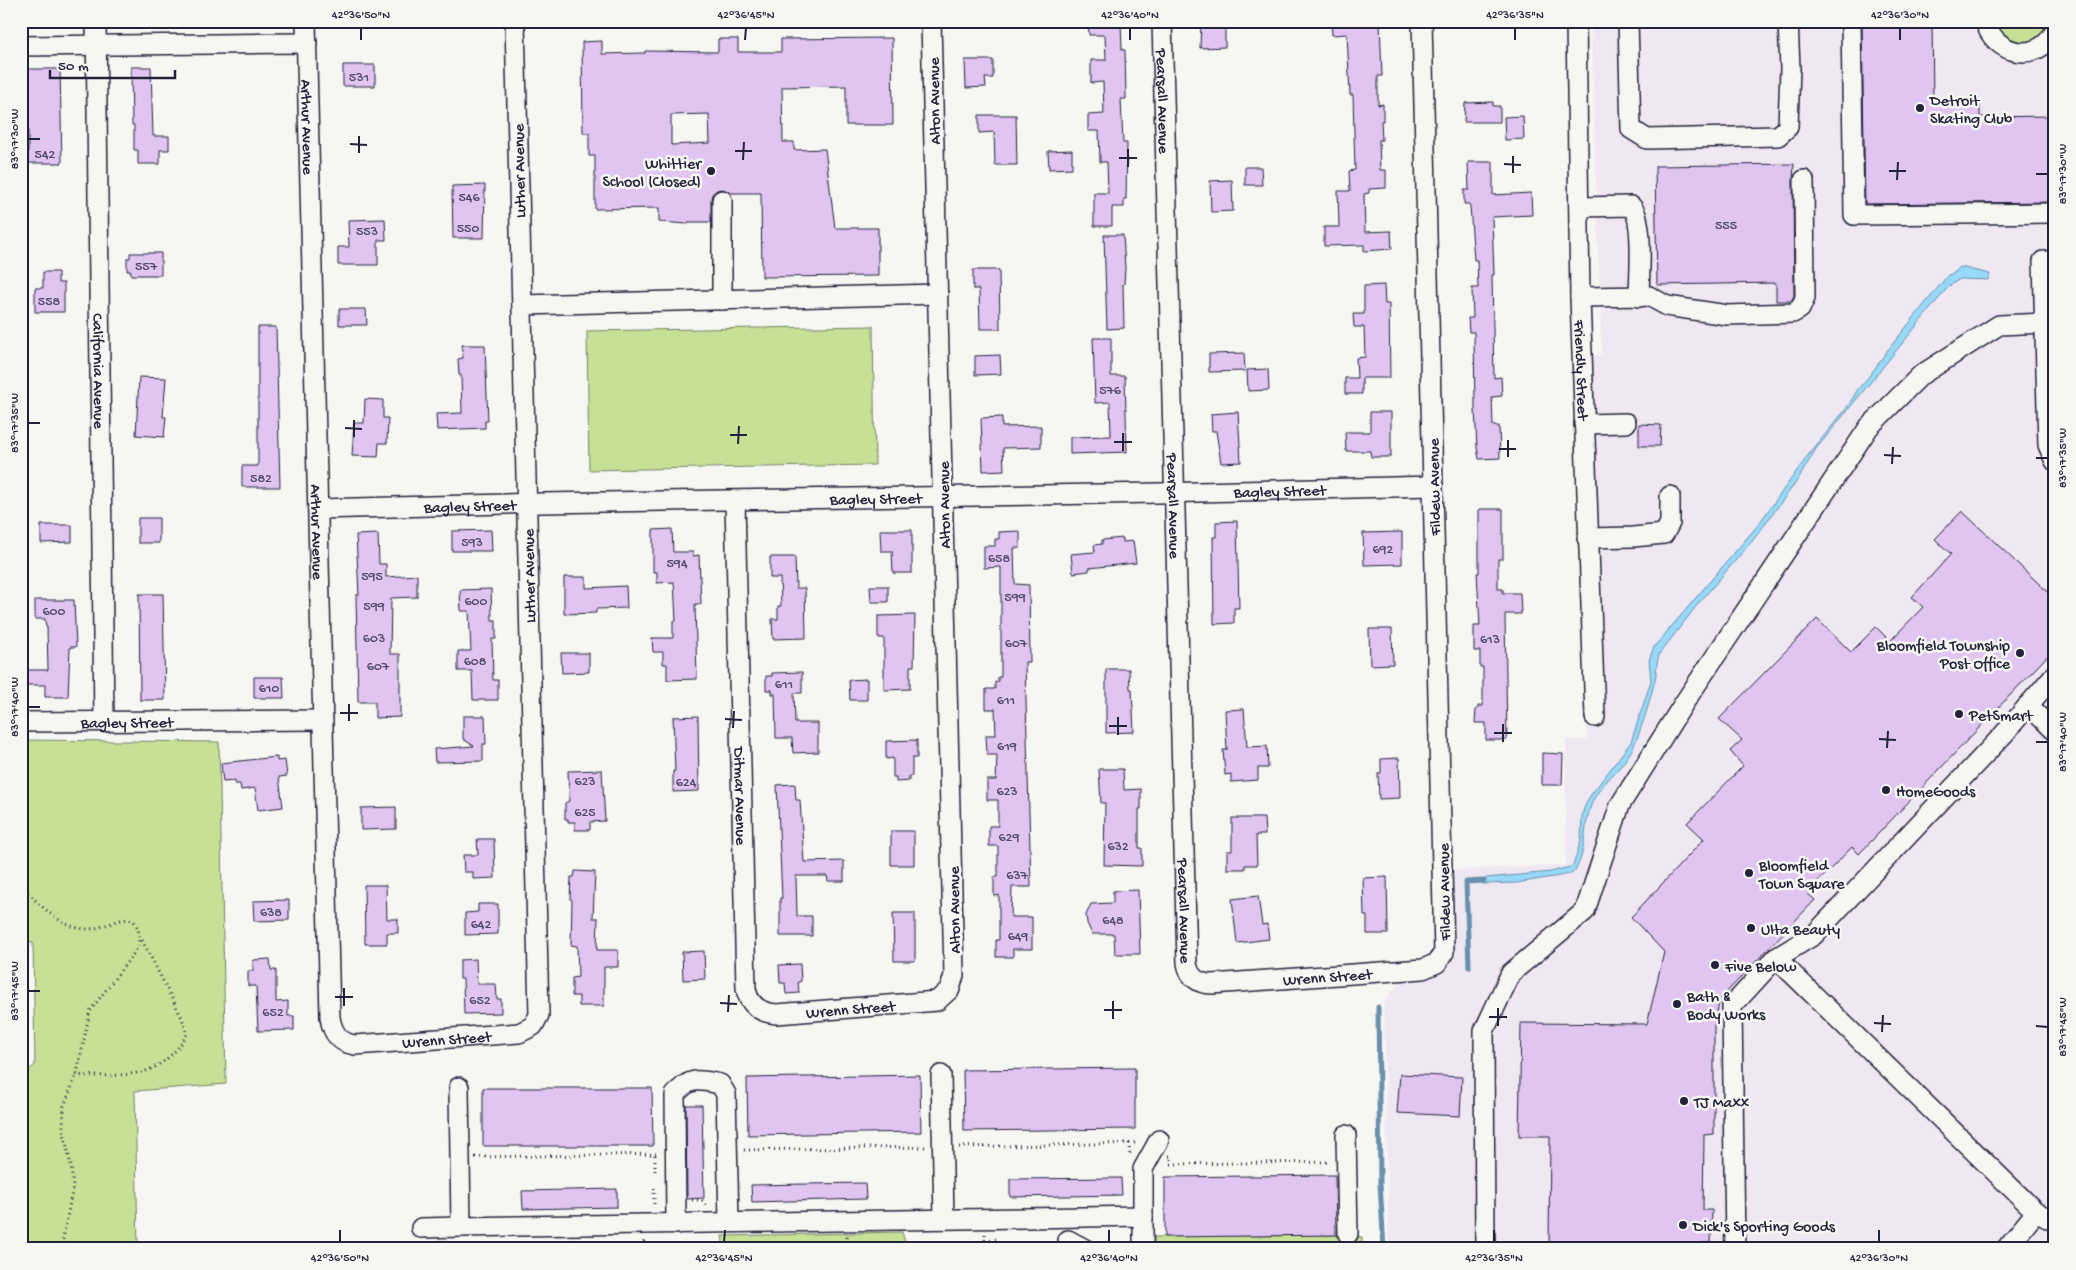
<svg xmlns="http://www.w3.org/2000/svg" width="2076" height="1270" font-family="'Gochi Hand',sans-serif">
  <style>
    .built { fill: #efe7f2 }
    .green { fill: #c6e096; stroke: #748168 }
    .water { fill: #96d9f8; stroke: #6890ac }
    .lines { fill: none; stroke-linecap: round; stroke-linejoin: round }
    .stream { stroke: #6890ac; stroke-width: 5 }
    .building { fill: #e0c4f2; stroke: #22223b; fill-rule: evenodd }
    .minor-casing { stroke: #22223b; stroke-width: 22 }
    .path { stroke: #22223b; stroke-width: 3; stroke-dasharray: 1 4; stroke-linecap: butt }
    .minor { stroke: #f6f6f2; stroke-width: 19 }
    .ticks { fill: none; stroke: #22223b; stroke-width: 2 }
    .poi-dot { fill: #22223b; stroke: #f6f6f2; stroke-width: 2 }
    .labels { text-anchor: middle; stroke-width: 5; stroke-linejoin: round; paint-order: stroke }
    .number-label { font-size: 14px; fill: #524a69 }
    .poi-label { font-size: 16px; fill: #22223b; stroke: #f6f6f2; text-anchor: start }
    .street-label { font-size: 16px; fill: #22223b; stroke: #f6f6f2 }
    .neatline { fill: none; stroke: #22223b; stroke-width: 2 }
    .ticks-label { font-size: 12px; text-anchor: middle; fill: #22223b }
  </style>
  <rect width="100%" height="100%" fill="#f6f6f2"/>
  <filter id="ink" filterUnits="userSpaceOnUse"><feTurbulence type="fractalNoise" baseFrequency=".02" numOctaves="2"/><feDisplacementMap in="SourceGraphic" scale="10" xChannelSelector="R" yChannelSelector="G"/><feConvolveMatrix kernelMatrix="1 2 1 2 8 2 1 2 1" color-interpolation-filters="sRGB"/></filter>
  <g filter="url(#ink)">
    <path class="built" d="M1591 21H2055V1249H1389L1384 1000 1432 949 1431 871 1566 865V740H1587L1586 641 1573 354 1602 355Z"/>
    <path class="green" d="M1994 21H2049C2043 42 2014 51 2000 32 1998 29 1996 25 1994 21Z
      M873 326 875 465 589 470 587 331Z
      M21 740 219 742 226 1084 135 1091 138 1249H21V1077L35 1065 33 943 21 942Z
      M902 1232 907 1249H724L722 1236Z
      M1336 1235 1362 1237V1249H1154V1237Z"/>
    <path class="water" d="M1960 267 1990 274 1988 280 1960 279 1949 286 1816 449 1797 481 1754 539 1698 604 1660 653C1656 662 1657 671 1655 680 1651 697 1639 739 1630 753 1619 772 1599 784 1591 805 1583 827 1587 851 1575 871L1571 874 1517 883 1483 884 1486 878 1551 872 1573 866 1581 840 1582 816 1584 808 1590 796 1631 742 1651 681 1649 660 1654 647 1758 525 1809 454 1846 409 1858 389 1871 374 1887 351 1948 275 1954 273Z"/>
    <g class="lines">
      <path class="stream" d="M1469 967 1466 882 1484 881
        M1378 1007 1380 1183 1384 1249"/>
    </g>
    <path class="building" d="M1088 21H1121L1122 50H1125L1126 99H1121L1123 143H1127L1126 199H1124V207H1112V226H1094V193H1108L1107 162H1100L1099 131H1088V115L1104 114 1103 82 1091 83V60H1106L1105 35H1089Z
      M1201 21H1225V47L1200 48Z
      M1331 21H1380L1382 76H1378V105L1383 104V121H1381L1382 140H1379L1380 170H1386V188L1369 189V193L1364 194 1365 232 1391 231 1392 249 1364 251V245L1324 246V227H1339L1338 191H1350L1349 171 1355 170 1353 95H1350L1347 34 1332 35Z
      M1932 21 1933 101 1980 100V117L2055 116V202L1865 204 1862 22Z
      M892 38 893 125H846V86L782 87 783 142H794V150L825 149 835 228H878V276L762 277 761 193H731L722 189 717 190 712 194 711 200V222H688V224L659 222V208L595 209V156H589V133H583L582 42 602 41V54L645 53V51L718 52V39H738V52H781V39ZM709 114 710 143 671 145V115Z
      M965 60H993V78H985L986 87 966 88Z
      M343 65H375V86H343Z
      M131 67H151L153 136H169V150H160V164H138V150H134V125H132Z
      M27 69H60L62 163H28V129H22V114H28Z
      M1493 102V106H1500V122H1464L1465 103Z
      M979 115H1016L1017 165H995L994 132 979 133Z
      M1523 116 1524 139 1505 140 1504 117Z
      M1072 150V168L1049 169 1048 151Z
      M1468 162H1493V195L1531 193 1532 215 1492 217 1494 275H1492L1494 378 1501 377 1502 396 1492 397 1493 426H1499L1500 458 1479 459 1477 448 1475 409 1474 332H1469L1468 318H1473L1472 288H1478L1477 260H1474L1470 206 1469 204H1464V190H1469Z
      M1794 164 1793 180 1794 296 1791 301H1776V283L1657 285 1655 166Z
      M1245 167H1261L1262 185H1245Z
      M1232 180 1233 211 1211 212 1210 181Z
      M485 185 484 238H453L452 186Z
      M385 219 386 240H378V265H338V247H349L348 220Z
      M1104 235H1123L1125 268 1124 284H1123L1124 328 1107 329Z
      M130 253H161V275H131V271H127V258H130Z
      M973 270H999L1000 329H980L979 289H973Z
      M43 272H58V283H64V312H35V288H43Z
      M1384 285 1385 304H1389L1390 378H1362V394H1345V378H1357L1356 358 1365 357 1364 327H1354L1353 314H1364V286Z
      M339 309H366L367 325H339Z
      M258 327H276L280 487H242V466H258Z
      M1093 338H1111V376H1125L1127 452 1070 454V437L1111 436 1110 402 1095 403Z
      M462 345H485L488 421H485V428L437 430 436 414 462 413 461 375H459L458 359 463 358Z
      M1244 353 1245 371 1209 372V354Z
      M1000 355 1001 374 975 375V356Z
      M1268 369 1269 390 1248 391 1247 370Z
      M139 377 166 378 163 417H166L164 437 136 435Z
      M365 399 383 400V418H388L387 443H379L378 457 352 456 354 423H364Z
      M1238 412 1241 462 1221 463 1216 431H1212L1211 414Z
      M1370 412H1391V457H1371L1370 451H1346L1345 432H1370Z
      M1002 417V427L1041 426V447L1003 448 1004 470 983 471 981 418Z
      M1639 424 1661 425 1660 446H1639Z
      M1479 509H1503V559H1498V589H1503V593H1520L1521 614H1505L1507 740H1486V723H1475L1476 709H1478V706H1483V667H1480V651H1474V626H1480L1477 573H1479Z
      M1962 511 2055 599V648L1859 854 1852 847 1807 893 1815 900 1720 999 1714 1026V1134L1704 1135 1703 1210H1712L1711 1243H1702V1249H1549L1550 1136H1519L1521 1023 1647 1024 1664 952 1631 917 1704 839 1687 823 1743 766 1730 751 1742 740 1719 719 1817 619 1851 652 1876 627 1890 641 1923 607 1912 597 1951 554 1935 539Z
      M138 518H159V543H138Z
      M1237 521 1239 608H1234V623L1214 624 1213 537H1216V522Z
      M41 525H72V542L41 543Z
      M672 529 673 552H693V556L699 555 701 604H695L697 679 667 680V664H663V652H653L652 638H673V621H676L674 582 657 583V572H653V530Z
      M491 530 492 551H452V531Z
      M880 530H912V573H893L892 551H881Z
      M1020 531V548H1014L1015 584 1029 585 1030 662H1025L1031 887H1012L1011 917H1032V949H1013V957H996V940H999V895L994 896V877H998V846H989V826H998V800H987V780H996L997 755H987L986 735H996L995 709H986V689H995V682H998V677H1001V567L984 568V546H995V539H999V532Z
      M1402 532V564L1364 565 1363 533Z
      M378 534 379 564H386V577L417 575V597L391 598 390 654H400V717L375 718V702H358L356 595H359L356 535Z
      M1123 538V542L1133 541 1136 563 1089 568V571L1073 573 1071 554 1095 552 1094 545 1102 544V540Z
      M770 557H795L796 588H805L806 638 773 639 772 619H778V606H781L780 578H770Z
      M564 577H586V588L626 586 627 608 596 609V613L564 614Z
      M870 586H888V602H871Z
      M491 589 492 620H496V639H492L493 680H498V700H473L472 671H458V651H471L469 611H461L460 590Z
      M139 594H163L165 700H140Z
      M35 600H74L76 647H70L68 697H45V685H21V670H48L47 627H46L45 619H35Z
      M915 615 914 666H910V689L884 690V638H878V616Z
      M1369 629H1392L1393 664 1370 665Z
      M561 653H589V672L562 673Z
      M1106 669H1129L1130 689H1132L1134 732 1106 733Z
      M802 672V693H794L795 723H818V752L793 753 792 738H776L775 694H772V690H766V676H772V673Z
      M254 677H283L284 698H254Z
      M867 679V700H850L849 680Z
      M1244 709 1247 747 1267 746 1268 768H1258V780L1231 782V774L1225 775 1223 750H1227L1225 710Z
      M463 716H485L486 744H483V761L435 762 434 749 474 746 463 739Z
      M698 716 699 791 673 792V771H675L673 717Z
      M917 740V758H912V776H909V781L896 782V777H893V758L886 759V741Z
      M1542 753 1563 754 1562 785H1542Z
      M277 757V761L285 760 287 776 279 777 283 807 258 810 255 788 241 790 240 784H235V781L223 782 221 763Z
      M1399 758 1400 798 1379 799 1378 773H1381V759Z
      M1099 769H1123L1124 790 1141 789V809H1139V848H1142V866L1104 865 1105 803H1101Z
      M602 770 605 821 590 822V830H575V822H568V819H565V803L569 801 568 771Z
      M795 784 796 800H800L804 862 844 861V881H828L827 876H796L797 916H812V936H780V898H782L777 785Z
      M396 807V829L361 830V808Z
      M1232 818H1264L1265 835H1256L1257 865H1245V869H1227V851H1232Z
      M891 831H914V865H891Z
      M477 839H494L495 878 473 879V872H464L463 855H478Z
      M575 871 595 872 593 918H598L597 950H618V967H604V1006H579V996H572V978L578 977 577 946 571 945 572 900 570 899 571 877H574Z
      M1387 877 1388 934H1367V916H1364L1363 878Z
      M364 885H386L387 919H398V933H387V944H365Z
      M1138 890 1140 954H1115L1114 934H1092L1087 923 1086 915 1091 904 1113 903V891Z
      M1258 896 1262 925 1267 924 1269 939 1237 943 1232 899Z
      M289 900V920L254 921 253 901Z
      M478 904H498V934L465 935V913L478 912Z
      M893 913H915V961H894Z
      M704 951 705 979 683 980 682 952Z
      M270 959 271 970H276V1002L288 1001V1016H294V1030L258 1031 256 986H248V971H253V960Z
      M476 959 477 984H496L497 999H501V1013L464 1014 463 979H460V960Z
      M800 964 801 981 798 982 799 993 786 994 785 983H780L779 965Z
      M1135 1068V1129L964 1131 963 1070Z
      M1400 1074 1462 1077 1460 1116 1397 1113Z
      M920 1075 921 1132 748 1135 747 1078Z
      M483 1088H652L653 1146H483Z
      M686 1105H702L704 1198 687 1199Z
      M1335 1175 1336 1235 1165 1237V1177Z
      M1121 1178 1122 1195 1010 1197V1179Z
      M865 1183 866 1199 752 1202 751 1185Z
      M617 1189V1207L523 1209 522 1191Z"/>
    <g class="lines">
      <g class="minor-casing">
        <g id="minor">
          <path id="s1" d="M96 21 104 722"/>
          <path id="s2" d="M306 21 330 1017C332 1032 339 1043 355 1045L519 1033 533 1026 539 1015 515 21"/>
          <path id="s3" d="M1162 21 1187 963C1189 977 1198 984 1212 984L1423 969 1437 963 1444 952 1422 21"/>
          <path id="s4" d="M1576 21 1580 297 1595 717"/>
          <path d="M1628 21 1631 129 1647 139 1778 136 1788 127 1790 68 1788 21"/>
          <path d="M1851 21 1854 215 2055 213"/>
          <path d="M1985 21C1994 55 2038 65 2055 31"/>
          <path d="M21 46 307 43"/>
          <path d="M722 200V300"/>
          <path d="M1579 207 1631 206C1645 219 1639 277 1639 297"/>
          <path d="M2055 261H2043L2048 445 2055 461"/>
          <path d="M1580 297 1649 296 1667 306 1727 315 1793 313 1800 309 1805 298 1804 180"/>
          <path d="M522 305 938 294"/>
          <path d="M1584 424 1626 423"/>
          <path id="s5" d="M735 501 746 988C748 1005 761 1013 777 1014L937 1001 950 989 954 975 931 21"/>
          <path id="s6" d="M318 509 543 503 1159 493 1433 486"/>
          <path d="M1587 538 1633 537 1664 534 1670 523V496"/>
          <path d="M2028 705 2055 731"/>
          <path id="s7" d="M21 722 323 720"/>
          <path d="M1776 958 2036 1212 2055 1222"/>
          <path d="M941 1075 944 1219"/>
          <path d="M459 1087 461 1227 1143 1216V1249"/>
          <path d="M1346 1135 1348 1234"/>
          <path d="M1143 1216V1169L1159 1140"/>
          <path d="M676 1224 675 1095C690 1076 699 1080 720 1084L726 1094 729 1222"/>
          <path d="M421 1228 461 1227"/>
          <path d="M1068 1240 1085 1249"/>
          <path d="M1485 1249 1484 1031 1511 973 1585 911 1620 805 1684 703 1869 427 1921 375 1999 325 2045 323"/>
          <path d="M1735 1249 1732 1006 1776 958 1814 935 2003 735 2055 674"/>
          <path d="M2006 1249 2036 1212"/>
        </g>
      </g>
      <path class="path" d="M21 886C41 906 68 937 100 927 111 924 122 917 133 920 140 930 141 937 137 949L90 1011 77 1073 64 1106 63 1128 71 1166 73 1187 61 1249
        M76 1075C92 1077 136 1076 151 1069 165 1063 180 1048 187 1034L182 1018 141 938
        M1129 1143 1130 1157
        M959 1147 1138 1143
        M744 1150 926 1147
        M1169 1156H1171V1164L1330 1162
        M475 1157 659 1154
        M655 1171V1154
        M654 1188V1207
        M692 1200H702L707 1207
        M985 1234V1249
        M847 1237V1249
        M985 1240 1000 1239
        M644 1241V1249
        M63 1243 68 1249"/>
      <use href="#minor" class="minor"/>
    </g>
  </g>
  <path class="ticks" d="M361 40V28M745 40 746 28M1130 40V28M1515 40V28M1900 40V28M28 139H40M350 144 367 145M735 151H752M359 153V136M1119 158H1137M743 160 744 142M1504 164 1521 165M1128 167V149M1889 171H1906M1513 173V156M2036 174H2048M1897 180 1898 162M28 423H40M345 428 362 429M730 435H747M354 437V420M1114 442H1132M738 444 739 426M1499 449H1516M1123 451V433M1884 455 1901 456M1508 457V440M2036 458H2048M1892 464 1893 447M28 707H40M340 713H358M725 719 742 720M349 721V704M1109 726H1127M733 728 734 711M1494 733H1512M1118 735V717M1879 739 1896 740M1503 742V724M2036 742H2048M1887 748 1888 731M28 991H40M335 997H353M720 1003 737 1004M344 1006V988M1104 1010H1122M728 1012 729 995M1489 1017H1507M1113 1019V1001M1874 1023 1891 1024M1498 1026V1008M2036 1026 2048 1027M1882 1032 1883 1015M340 1242V1230M724 1242 725 1230M1109 1242V1230M1494 1242V1230M1879 1242V1230"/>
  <g class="poi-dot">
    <circle cx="1920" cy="108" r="5"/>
    <circle cx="711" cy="171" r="5"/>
    <circle cx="2020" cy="653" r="5"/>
    <circle cx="1959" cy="714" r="5"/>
    <circle cx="1886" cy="790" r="5"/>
    <circle cx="1749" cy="873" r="5"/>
    <circle cx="1751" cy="928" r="5"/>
    <circle cx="1715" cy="965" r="5"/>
    <circle cx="1677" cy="1004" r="5"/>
    <circle cx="1684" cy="1101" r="5"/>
    <circle cx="1683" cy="1225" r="5"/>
  </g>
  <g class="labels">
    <g class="number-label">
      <text x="359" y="81">531</text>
      <text x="45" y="158">542</text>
      <text x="469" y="201">546</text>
      <text x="1726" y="229">555</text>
      <text x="468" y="232">550</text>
      <text x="367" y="235">553</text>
      <text x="146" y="270">557</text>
      <text x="49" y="305">558</text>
      <text x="1110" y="394">576</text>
      <text x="261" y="482">582</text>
      <text x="472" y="546">593</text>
      <text x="1383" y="553">692</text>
      <text x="999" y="562">658</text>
      <text x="677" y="567">594</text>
      <text x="372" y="580">595</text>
      <text x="1015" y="601">599</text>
      <text x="476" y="605">600</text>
      <text x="374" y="610">599</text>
      <text x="54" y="615">600</text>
      <text x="374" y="642">603</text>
      <text x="1490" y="643">613</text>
      <text x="1016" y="647">607</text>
      <text x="475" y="665">608</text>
      <text x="378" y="670">607</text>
      <text x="784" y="688">611</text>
      <text x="269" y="692">610</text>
      <text x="1006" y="704">611</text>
      <text x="1007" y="750">619</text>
      <text x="585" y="785">623</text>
      <text x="686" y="786">624</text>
      <text x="1007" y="795">623</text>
      <text x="585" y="816">625</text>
      <text x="1009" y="841">629</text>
      <text x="1118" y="850">632</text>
      <text x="1017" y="879">637</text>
      <text x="271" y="916">638</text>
      <text x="1113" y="924">648</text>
      <text x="481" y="928">642</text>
      <text x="1018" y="940">649</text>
      <text x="480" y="1004">652</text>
      <text x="273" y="1016">652</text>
    </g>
    <g class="poi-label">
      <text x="1930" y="105">Detroit<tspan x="1930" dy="18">Skating Club</tspan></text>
      <text x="701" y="168" text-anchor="end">Whittier<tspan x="701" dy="18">School (Closed)</tspan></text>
      <text x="2010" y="650" text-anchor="end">Bloomfield Township<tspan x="2010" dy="18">Post Office</tspan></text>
      <text x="1969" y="720">PetSmart</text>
      <text x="1896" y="796">HomeGoods</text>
      <text x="1759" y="870">Bloomfield<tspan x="1759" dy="18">Town Square</tspan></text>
      <text x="1761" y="934">Ulta Beauty</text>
      <text x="1725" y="971">Five Below</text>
      <text x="1687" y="1001">Bath &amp;<tspan x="1687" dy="18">Body Works</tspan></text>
      <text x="1694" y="1107">TJ Maxx</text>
      <text x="1693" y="1231">Dick's Sporting Goods</text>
    </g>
    <g class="street-label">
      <text transform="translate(933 101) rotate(-91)" y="6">Alton Avenue</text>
      <text dy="6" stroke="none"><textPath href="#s3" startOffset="80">Pearsall Avenue</textPath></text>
      <text dy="6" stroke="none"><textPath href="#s2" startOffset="106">Arthur Avenue</textPath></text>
      <text transform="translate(518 171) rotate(-91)" y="6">Luther Avenue</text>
      <text dy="6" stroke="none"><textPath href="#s4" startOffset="349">Friendly Street</textPath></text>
      <text dy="6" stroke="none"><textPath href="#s1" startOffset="350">California Avenue</textPath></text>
      <text transform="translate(1433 487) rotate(-91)" y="6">Fildew Avenue</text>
      <text dy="6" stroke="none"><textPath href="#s6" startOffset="962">Bagley Street</textPath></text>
      <text dy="6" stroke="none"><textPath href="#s6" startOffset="558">Bagley Street</textPath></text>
      <text dy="6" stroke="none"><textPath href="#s6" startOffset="152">Bagley Street</textPath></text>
      <text transform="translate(943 505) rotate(-91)" y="6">Alton Avenue</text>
      <text dy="6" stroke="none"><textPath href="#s3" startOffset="485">Pearsall Avenue</textPath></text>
      <text dy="6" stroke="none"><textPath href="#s2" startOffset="511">Arthur Avenue</textPath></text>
      <text transform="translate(528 576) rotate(-91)" y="6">Luther Avenue</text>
      <text dy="6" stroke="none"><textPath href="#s7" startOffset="106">Bagley Street</textPath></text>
      <text dy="6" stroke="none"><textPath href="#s5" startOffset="295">Ditmar Avenue</textPath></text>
      <text transform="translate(1443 892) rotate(-91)" y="6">Fildew Avenue</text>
      <text transform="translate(953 910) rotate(-91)" y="6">Alton Avenue</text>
      <text dy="6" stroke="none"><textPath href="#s3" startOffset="890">Pearsall Avenue</textPath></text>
      <text dy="6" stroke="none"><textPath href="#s3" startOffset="1094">Wrenn Street</textPath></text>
      <text dy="6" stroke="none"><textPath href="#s5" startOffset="605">Wrenn Street</textPath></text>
      <text dy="6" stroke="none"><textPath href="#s2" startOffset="1129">Wrenn Street</textPath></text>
    </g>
  </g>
  <rect width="2076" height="1270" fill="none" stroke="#f6f6f2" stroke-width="55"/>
  <path d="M50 70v8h125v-8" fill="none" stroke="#22223b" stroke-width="2.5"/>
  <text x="58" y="70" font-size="15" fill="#22223b" stroke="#f6f6f2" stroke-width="4" paint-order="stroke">50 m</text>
  <rect x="28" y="28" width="2020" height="1214" class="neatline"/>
  <g class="ticks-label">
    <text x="361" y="18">42°36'50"N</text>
    <text x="746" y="18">42°36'45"N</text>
    <text x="1130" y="18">42°36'40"N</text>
    <text x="1515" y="18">42°36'35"N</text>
    <text x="1900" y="18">42°36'30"N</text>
    <text transform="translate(14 139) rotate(-90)" y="4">83°17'30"W</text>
    <text transform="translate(2062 174) rotate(-90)" y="4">83°17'30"W</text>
    <text transform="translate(14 423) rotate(-90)" y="4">83°17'35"W</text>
    <text transform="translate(2062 458) rotate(-90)" y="4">83°17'35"W</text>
    <text transform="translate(14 707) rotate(-90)" y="4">83°17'40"W</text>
    <text transform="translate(2062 742) rotate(-90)" y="4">83°17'40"W</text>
    <text transform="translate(14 991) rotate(-90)" y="4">83°17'45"W</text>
    <text transform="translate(2062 1027) rotate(-90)" y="4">83°17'45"W</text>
    <text x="340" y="1261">42°36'50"N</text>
    <text x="724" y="1261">42°36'45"N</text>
    <text x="1109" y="1261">42°36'40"N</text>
    <text x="1494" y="1261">42°36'35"N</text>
    <text x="1879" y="1261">42°36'30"N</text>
  </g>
</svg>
